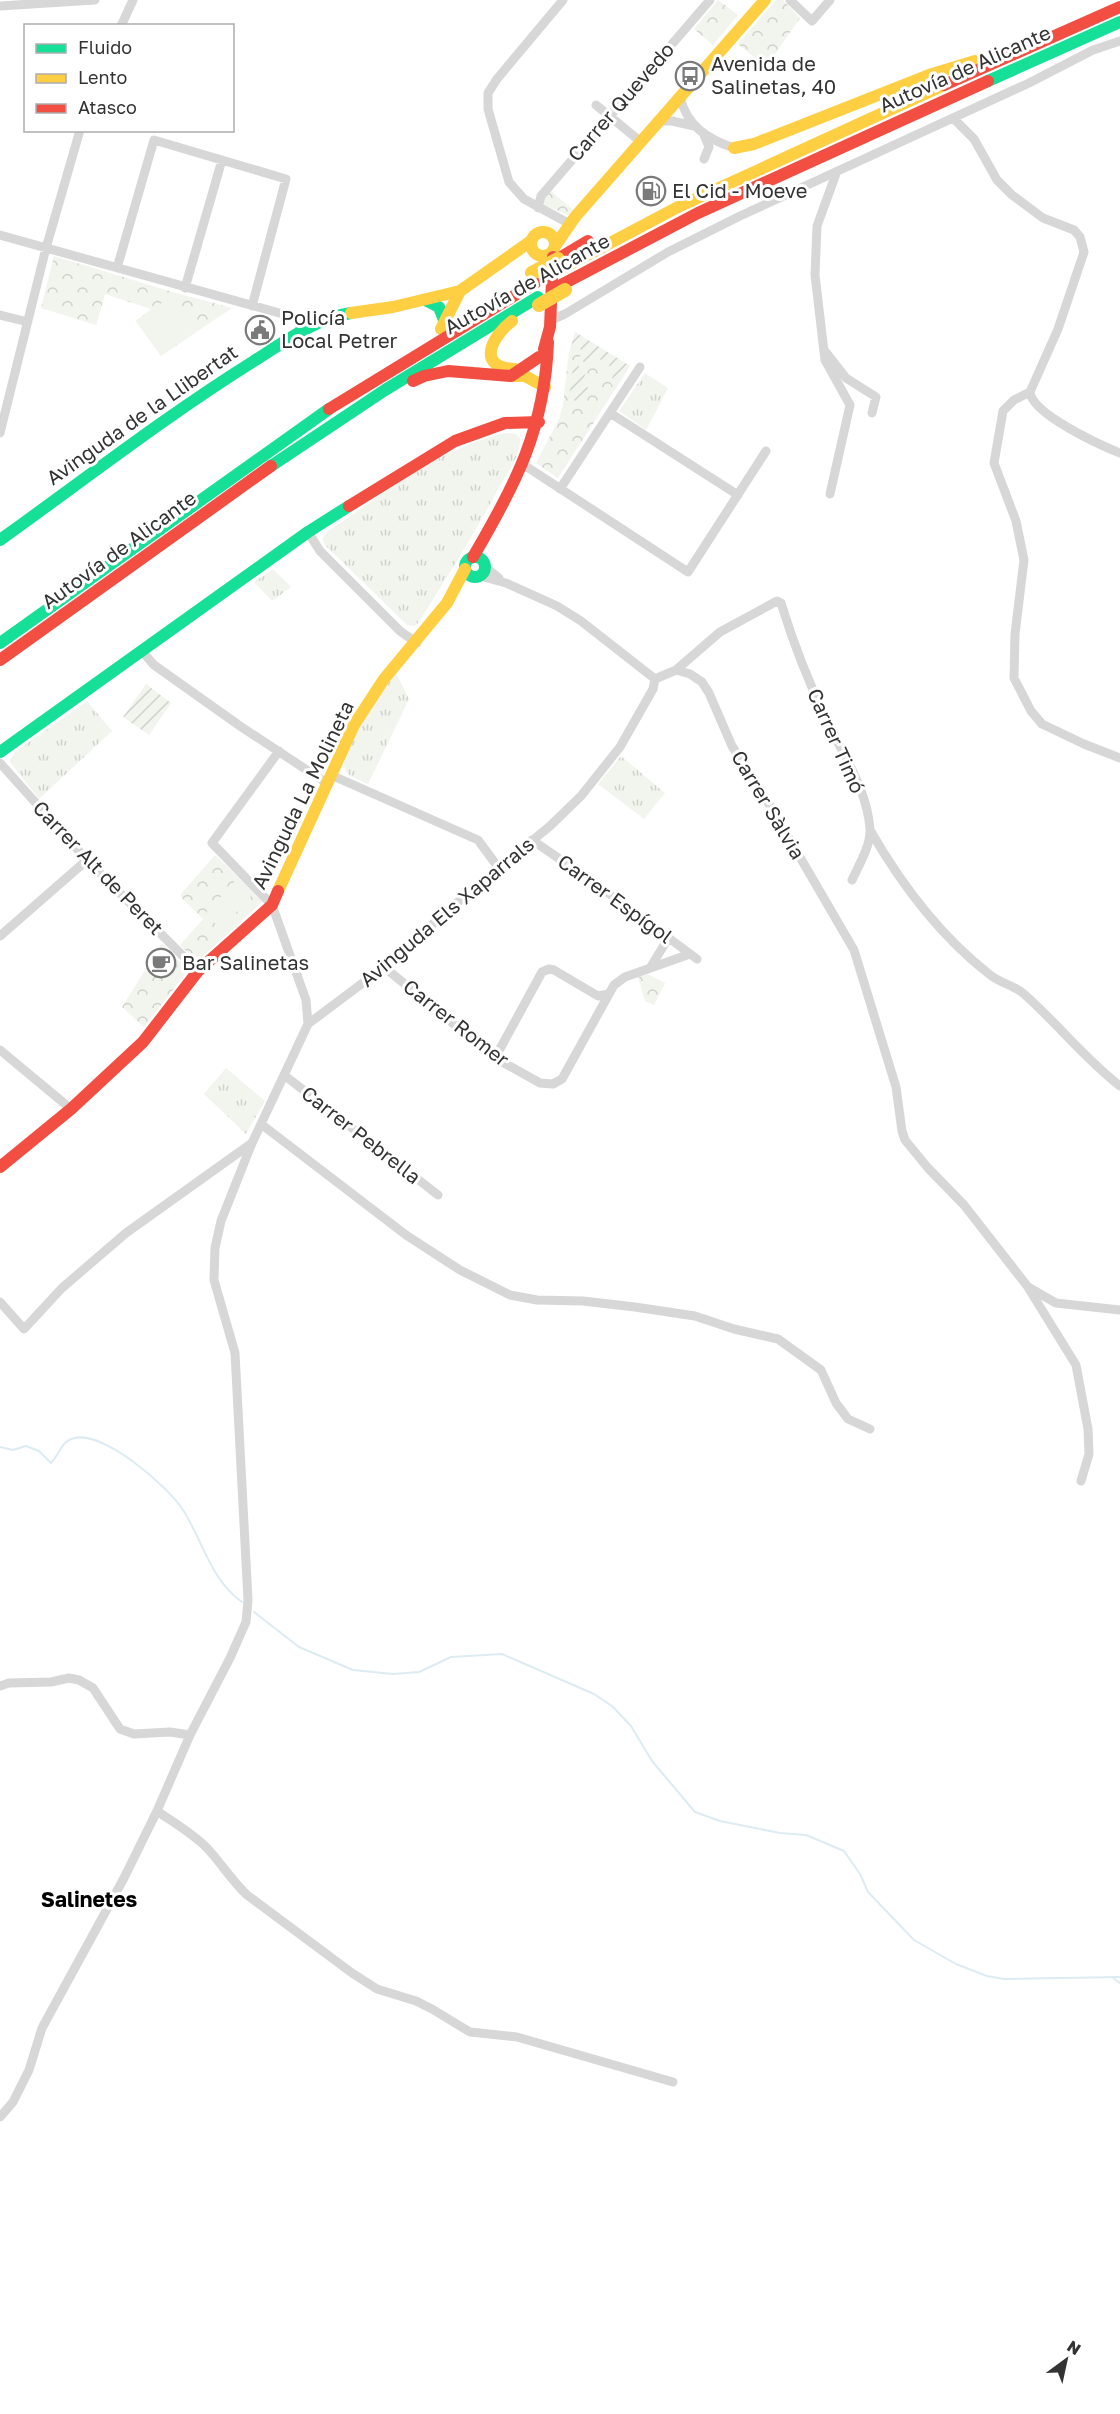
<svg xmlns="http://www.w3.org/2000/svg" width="1120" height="2414" font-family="'Golos Text',sans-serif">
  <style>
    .grass { fill: url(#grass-tufts) }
    .park { fill: url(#park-crowns) }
    .garden { fill: url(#garden-furrows) }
    .pitch { fill: #f1f5ed }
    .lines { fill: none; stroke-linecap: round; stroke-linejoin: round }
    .stream { stroke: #ddebf3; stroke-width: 2 }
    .street { stroke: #d7d7d7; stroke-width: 9 }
    .fast { stroke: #16e098; stroke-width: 12 }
    .slow { stroke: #ffcf43; stroke-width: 12 }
    .jam { stroke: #f24e42; stroke-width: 12 }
    .slow-bridge { stroke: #ffcf43; stroke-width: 14 }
    .labels { text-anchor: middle; stroke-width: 6; stroke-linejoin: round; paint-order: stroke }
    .poi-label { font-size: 20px; fill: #333; stroke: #fff; text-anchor: start }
    .street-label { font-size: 20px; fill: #333; stroke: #fff }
    .neighbourhood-label { font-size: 21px; font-weight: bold; fill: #000; stroke: #fff }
  </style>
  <defs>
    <pattern id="grass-tufts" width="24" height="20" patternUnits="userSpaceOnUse" patternTransform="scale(1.5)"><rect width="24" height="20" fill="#f1f5ed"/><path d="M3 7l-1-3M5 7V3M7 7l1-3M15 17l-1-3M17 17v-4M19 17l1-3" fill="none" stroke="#cfd2cc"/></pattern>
    <pattern id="park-crowns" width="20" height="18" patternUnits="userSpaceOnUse" patternTransform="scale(1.5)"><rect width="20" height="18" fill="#f1f5ed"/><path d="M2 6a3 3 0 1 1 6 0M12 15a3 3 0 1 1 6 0" fill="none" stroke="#cfd2cc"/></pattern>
    <pattern id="garden-furrows" width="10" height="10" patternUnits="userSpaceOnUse" patternTransform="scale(1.5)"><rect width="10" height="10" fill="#f1f5ed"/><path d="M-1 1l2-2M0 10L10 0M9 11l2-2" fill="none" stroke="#cfd2cc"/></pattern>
  </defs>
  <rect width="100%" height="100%" fill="#fff"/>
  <path class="grass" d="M645 373 668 388 646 430 619 411Z
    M507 433 516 434 520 438C521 455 507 473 499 488 474 534 446 579 418 623L415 626 407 625 324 544 323 538 328 531C382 496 443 445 507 433Z
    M273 569 291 587 272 601 254 582Z
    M396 673 409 699 368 784 349 775C347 773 345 770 344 767 341 746 383 691 396 673Z
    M87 701 112 731 39 799 10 762 15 752Z
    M621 756 665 793 644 819 598 784Z
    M226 1068 265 1101 246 1134 204 1094Z"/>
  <path class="park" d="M718 0 738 15 713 45 694 29Z
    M776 0H783L800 18 766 67 738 44Z
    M551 191 573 210 568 215 544 205 543 200Z
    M54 256 176 293 232 308 161 356 136 321 151 309 105 294 96 325 41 308Z
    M575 332 630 366 558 478 536 463 559 419 563 405 568 360Z
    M215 855 263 901 202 957C191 958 187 952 180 945L203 919 181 897V894Z
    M162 943 186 968 185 974 144 1027 122 1007Z
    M648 974 665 983 654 1005 645 1001 638 977Z"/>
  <path class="garden" d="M575 332 630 366 615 389 611 383 614 371 606 362 597 358 589 365 579 359 582 351 577 345H575L574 352 568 357Z
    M574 363 586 371 583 382 593 393 579 402 573 400 569 393C573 383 571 374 574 363Z
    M146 684 171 703 149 735 123 717Z"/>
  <path class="pitch" d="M170 297 195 332 161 356 136 321Z
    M235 881 251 896 221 929 205 914Z"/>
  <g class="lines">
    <path class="stream" d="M0 1447 13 1450 26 1446 39 1451 51 1463C59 1455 61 1443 71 1439 100 1427 168 1486 183 1510 203 1541 210 1579 242 1602
      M254 1612 299 1647 353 1670 393 1674 419 1672 451 1657 502 1654 594 1694 612 1706 631 1726 652 1761 695 1812 720 1821 780 1833 806 1835 844 1851 860 1874 868 1892 914 1940 956 1964 987 1976 1004 1979 1120 1977
      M1113 1978 1120 1983"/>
    <path class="street" d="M563 0 497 79 488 93V109L509 182 524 199 568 223
      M790 0 812 21 830 0
      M0 6 95 0
      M121 26 133 0
      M680 97C687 126 707 139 734 148
      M596 105 641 142
      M953 118 974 139 997 180 1012 195 1043 218 1074 230 1080 237 1084 252 1058 329 1030 392C1032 414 1100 445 1120 453
      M658 121H672L694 126
      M704 159 709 147 704 135
      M538 208 541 196 710 0
      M0 235 290 316 296 319 302 331
      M117 268 154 140 286 179 252 306
      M185 288 222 160
      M0 315 28 322
      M551 320 565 314 668 252 740 216 1029 83 1093 50 1120 41
      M825 351 846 378 876 397 872 413
      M1030 392 1014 400 1003 411 994 463 1016 521 1024 560 1015 634 1014 678 1031 711 1042 724 1084 744 1120 758
      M610 413 738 495
      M0 433 46 248 80 130
      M524 465 688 572 766 451
      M560 489 640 367
      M830 494 850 405 825 360 815 275 817 226 837 171
      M308 532 320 551 400 631 417 643
      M485 567 499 578
      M480 576 506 583 557 606 581 621 655 679
      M141 650 154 665 240 726 328 784
      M676 670 690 674 702 682 709 693 732 746 769 804 854 950 896 1087 902 1131 905 1140 928 1168 964 1205 1028 1287 1056 1303 1120 1310
      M655 679 676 670 720 632 777 601 781 603C793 642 808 681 826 718 842 754 867 788 870 829 871 845 859 865 852 880
      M279 751 212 843 272 905 306 1000 308 1024
      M0 763 87 860 198 971
      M331 775 478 840 498 867
      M870 830C901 884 939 935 989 974 999 983 1014 985 1024 994 1057 1023 1085 1059 1120 1086
      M532 840 596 884 697 959
      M0 936 87 860
      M384 967 495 1058 540 1083 553 1084 562 1079 614 985 625 977 690 954
      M650 968 669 937
      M0 1050 71 1109
      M495 1058 542 972 549 969 554 970 598 996 609 994
      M284 1075 438 1195
      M261 1124 406 1235 460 1270 510 1295 537 1300 583 1301 635 1307 695 1316 734 1329 778 1339 821 1370 836 1403 848 1419 870 1429
      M1029 1289 1076 1365 1088 1429 1089 1454 1081 1481
      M0 1302 24 1329 62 1288 126 1233 252 1143
      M0 1686 9 1683 51 1682 69 1678 79 1680 93 1688 120 1729 134 1734 170 1732 190 1735
      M157 1811C174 1823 192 1833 207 1848 221 1863 232 1881 247 1895L352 1973 377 1989 416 2001 432 2009 470 2032 517 2037 673 2082
      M0 2117 13 2102 29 2070 42 2028 124 1878 157 1811 190 1735 230 1658 246 1622 248 1600 235 1353 214 1280 215 1248 221 1221 252 1143 308 1024 404 952 440 917 550 826 581 796 620 747 653 689 655 679"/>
    <path class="fast" d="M988 81 1120 22
      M425 300 439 307 444 320
      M271 466 385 390 538 297
      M0 540C84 480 166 416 254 361 284 342 316 318 351 313
      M465 567a10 10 0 1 1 20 0a10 10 0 1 1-20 0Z
      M0 643 329 409
      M0 752 308 532 349 506"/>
    <path class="slow" d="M734 148 754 144 929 75 975 61
      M531 244a12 12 0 1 1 24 0a12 12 0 1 1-24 0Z
      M555 246 575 217 765 0
      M559 270 680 206 944 85
      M351 313 393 307 460 291 531 241
      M512 321C491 337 476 368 515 369
      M441 329 460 291
      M511 376H525L545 387
      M278 891 354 725 384 679 447 603 465 569"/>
    <path class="jam" d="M944 85 1120 7
      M563 256 588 241
      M561 285 698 213 988 81
      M544 349 550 327 553 257
      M413 381 424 376 448 371 511 376 539 357
      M329 409 535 283
      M349 506 455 441 505 423 539 422
      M473 557C516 484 545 428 548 342
      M0 660 271 466
      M0 1167 71 1109 143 1042 198 971 272 905 278 891"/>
    <path class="slow-bridge" d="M532 273 558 259
      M539 305 565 290"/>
  </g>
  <defs>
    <g id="bus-ring" transform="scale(1.5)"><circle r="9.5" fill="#fff" stroke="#7a7a7a" stroke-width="1.5"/><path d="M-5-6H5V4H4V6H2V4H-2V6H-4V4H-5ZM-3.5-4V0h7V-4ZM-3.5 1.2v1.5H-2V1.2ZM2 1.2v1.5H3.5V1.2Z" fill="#7a7a7a"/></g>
    <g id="fuel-ring" transform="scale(1.5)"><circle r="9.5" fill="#fff" stroke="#7a7a7a" stroke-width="1.5"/><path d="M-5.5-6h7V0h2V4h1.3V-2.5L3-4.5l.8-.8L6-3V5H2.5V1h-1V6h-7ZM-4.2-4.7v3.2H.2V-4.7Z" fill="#7a7a7a"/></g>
    <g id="civic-ring" transform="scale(1.5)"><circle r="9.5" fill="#fff" stroke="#7a7a7a" stroke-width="1.5"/><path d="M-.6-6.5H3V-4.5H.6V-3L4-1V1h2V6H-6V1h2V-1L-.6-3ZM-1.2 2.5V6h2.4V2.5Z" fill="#7a7a7a"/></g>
    <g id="cafe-ring" transform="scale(1.5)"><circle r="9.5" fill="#fff" stroke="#7a7a7a" stroke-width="1.5"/><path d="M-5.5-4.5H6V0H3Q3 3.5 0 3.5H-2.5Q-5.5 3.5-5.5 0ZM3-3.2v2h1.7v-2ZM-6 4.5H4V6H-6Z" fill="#7a7a7a"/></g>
  </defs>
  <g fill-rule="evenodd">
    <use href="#bus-ring" x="690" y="76"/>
    <use href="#fuel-ring" x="651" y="191"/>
    <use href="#civic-ring" x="260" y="330"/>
    <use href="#cafe-ring" x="161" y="963"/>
  </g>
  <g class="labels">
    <g class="poi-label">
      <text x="711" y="71">Avenida de<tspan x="711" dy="23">Salinetas, 40</tspan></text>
      <text x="672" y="198">El Cid - Moeve</text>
      <text x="281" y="325">Policía<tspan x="281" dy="23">Local Petrer</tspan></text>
      <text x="182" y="970">Bar Salinetas</text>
    </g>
    <g class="street-label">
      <text transform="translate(965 69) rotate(-24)" y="7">Autovía de Alicante</text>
      <text transform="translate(621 102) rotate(-49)" y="7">Carrer Quevedo</text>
      <text transform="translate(527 284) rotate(-29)" y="7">Autovía de Alicante</text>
      <text transform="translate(142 415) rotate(-35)" y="7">Avinguda de la Llibertat</text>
      <text transform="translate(119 550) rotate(-36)" y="7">Autovía de Alicante</text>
      <text transform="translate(836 741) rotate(66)" y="7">Carrer Timó</text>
      <text transform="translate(303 795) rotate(-64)" y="7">Avinguda La Molineta</text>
      <text transform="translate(768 805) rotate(59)" y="7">Carrer Sàlvia</text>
      <text transform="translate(98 868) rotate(46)" y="7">Carrer Alt de Peret</text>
      <text transform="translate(615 899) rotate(36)" y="7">Carrer Espígol</text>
      <text transform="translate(447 912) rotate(-40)" y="7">Avinguda Els Xaparrals</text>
      <text transform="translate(456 1023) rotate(38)" y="7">Carrer Romer</text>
      <text transform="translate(361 1135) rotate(38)" y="7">Carrer Pebrella</text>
    </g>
    <g class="neighbourhood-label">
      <text x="89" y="1907">Salinetes</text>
    </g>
  </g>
  <rect x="24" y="24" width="210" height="108" fill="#ffffff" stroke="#adadad" stroke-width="1.5"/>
  <rect x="36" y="44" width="30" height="9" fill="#16e098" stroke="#adadad" stroke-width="1.5"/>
  <text x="78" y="54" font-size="18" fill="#333333">Fluido</text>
  <rect x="36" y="74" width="30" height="9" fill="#ffcf43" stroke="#adadad" stroke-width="1.5"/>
  <text x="78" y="84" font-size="18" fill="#333333">Lento</text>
  <rect x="36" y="104" width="30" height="9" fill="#f24e42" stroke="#adadad" stroke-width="1.5"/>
  <text x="78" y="114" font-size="18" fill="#333333">Atasco</text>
  <g transform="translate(1066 2360) rotate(33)" stroke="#ffffff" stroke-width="4.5" paint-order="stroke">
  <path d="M0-4.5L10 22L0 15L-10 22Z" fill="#333333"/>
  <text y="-9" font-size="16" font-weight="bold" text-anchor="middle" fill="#333333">N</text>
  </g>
</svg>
